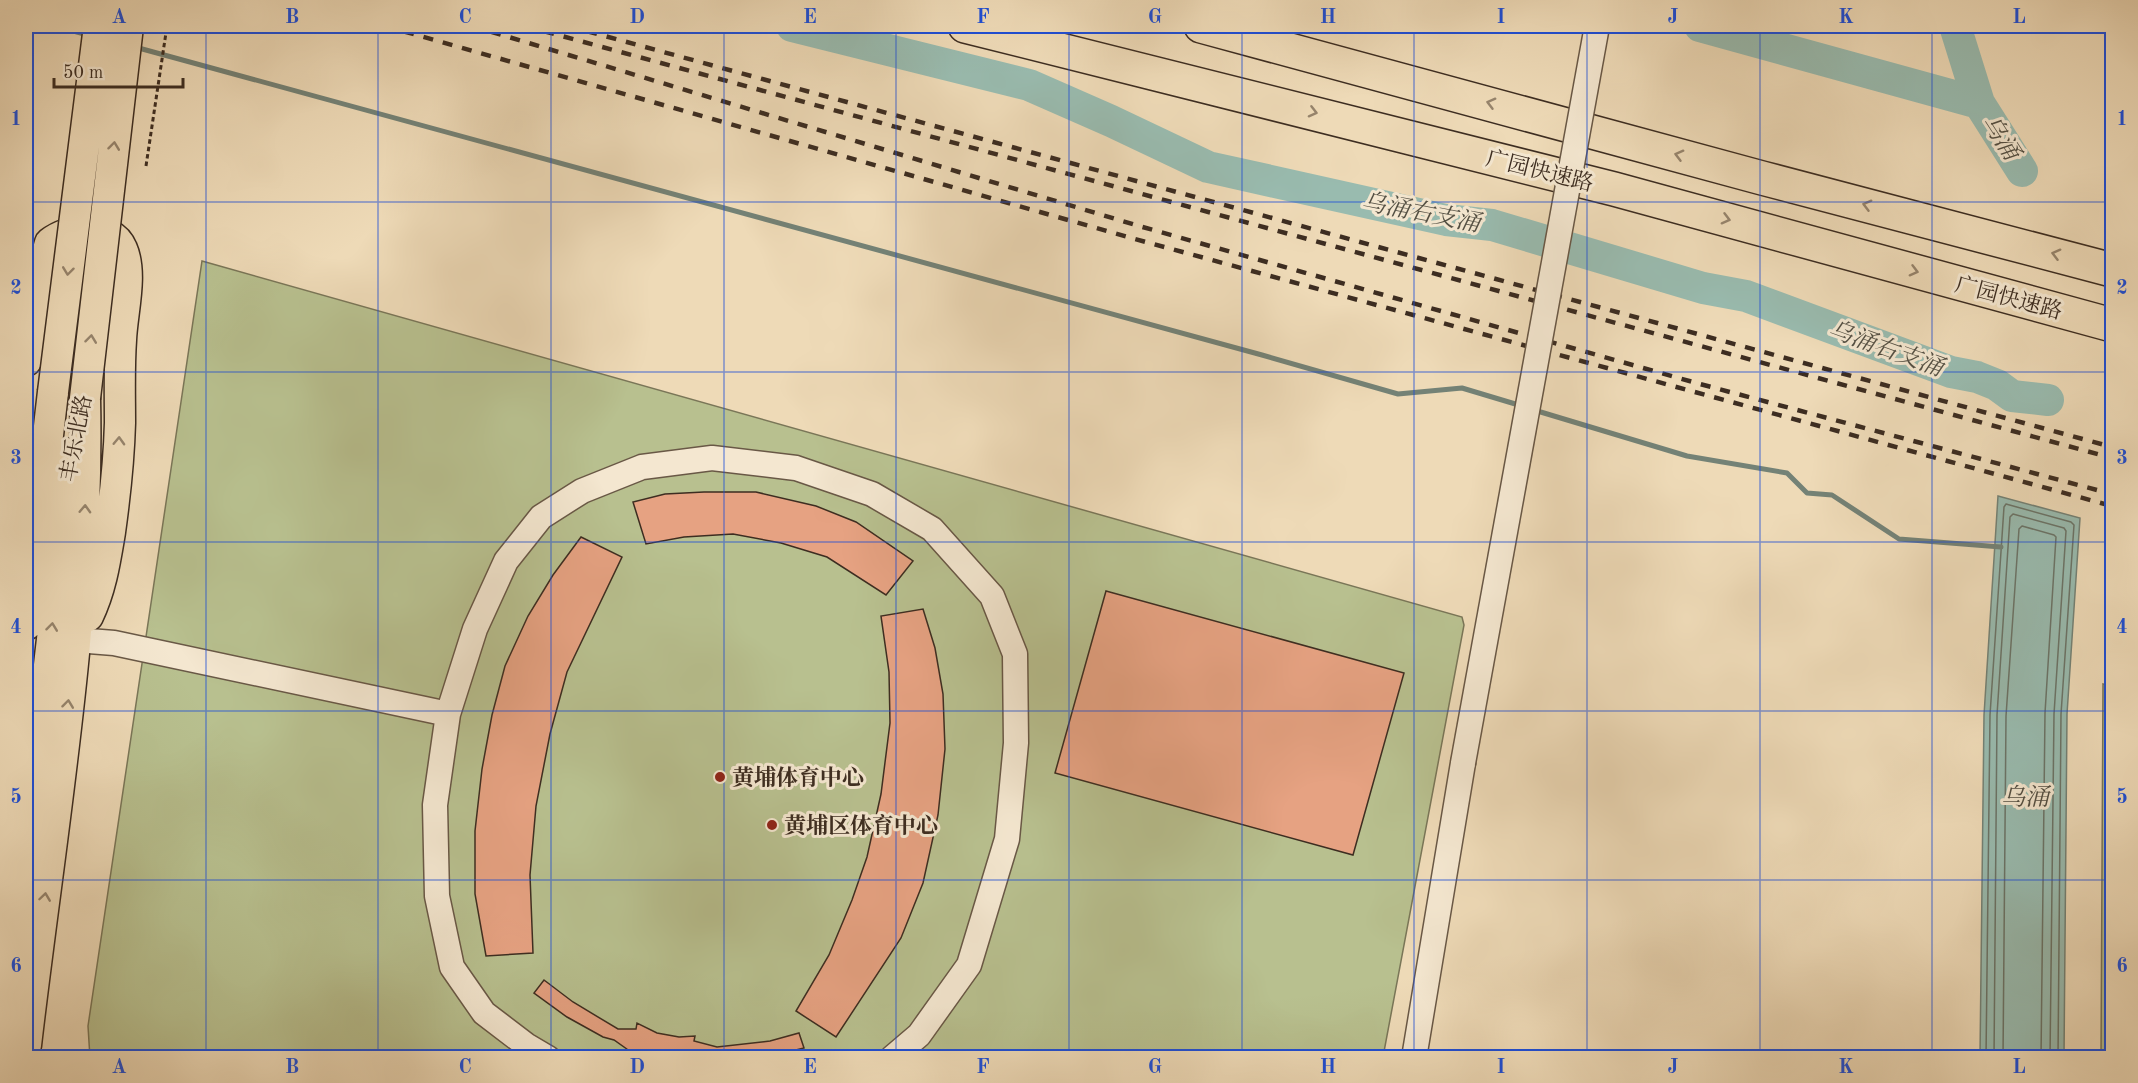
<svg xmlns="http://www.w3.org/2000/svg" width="2138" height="1083" font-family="'Old Standard TT','Noto Serif SC',serif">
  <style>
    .green { fill: #b8c08f; stroke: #7a7658; stroke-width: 1.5 }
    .water { fill: #99bbaf; stroke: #748276; stroke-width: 1.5 }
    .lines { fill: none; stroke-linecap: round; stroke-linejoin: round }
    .shore { stroke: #6b7468; stroke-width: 1.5 }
    .stream { stroke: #748276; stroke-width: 5 }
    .river { stroke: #99bbaf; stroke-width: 32 }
    .building { fill: #e6a282; stroke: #3d2d21; stroke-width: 1.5 }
    .minor-casing { stroke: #695846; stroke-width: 27 }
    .major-casing { stroke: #3d2d21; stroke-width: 33 }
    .highway-casing { stroke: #3d2d21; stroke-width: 36 }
    .path { stroke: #3d2d21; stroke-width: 3; stroke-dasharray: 4.5 3; stroke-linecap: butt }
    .minor { stroke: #f4e7d0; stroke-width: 24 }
    .major { stroke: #eedab7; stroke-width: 30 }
    .highway { stroke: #eedab7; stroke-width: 33 }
    .rail { stroke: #3d2d21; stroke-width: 4.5; stroke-dasharray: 10 10; stroke-linecap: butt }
    .minor-bridge-casing { stroke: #695846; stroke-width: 27; stroke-linecap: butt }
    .major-bridge-casing { stroke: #3d2d21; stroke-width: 33; stroke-linecap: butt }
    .minor-bridge { stroke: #f4e7d0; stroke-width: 24 }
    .major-bridge { stroke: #eedab7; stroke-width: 30 }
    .oneway { stroke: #96846c }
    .grid { fill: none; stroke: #1d4ed8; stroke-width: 1.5; stroke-opacity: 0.55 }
    .poi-dot { fill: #8f2418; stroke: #f4e7d0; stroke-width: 2 }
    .labels { text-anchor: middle; stroke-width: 6; stroke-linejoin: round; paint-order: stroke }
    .street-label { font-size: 22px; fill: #3d2d21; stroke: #f4e7d0 }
    .poi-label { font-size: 22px; font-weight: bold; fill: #3d2d21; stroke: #f4e7d0; text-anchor: start }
    .water-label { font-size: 24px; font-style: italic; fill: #545044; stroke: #f4e7d0 }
    .neatline { fill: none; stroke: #1d4ed8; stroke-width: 2 }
    .grid-label { font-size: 20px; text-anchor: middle; font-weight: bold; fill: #1d4ed8 }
  </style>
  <rect width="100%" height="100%" fill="#eedab7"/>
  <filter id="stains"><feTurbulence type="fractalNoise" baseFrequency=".00333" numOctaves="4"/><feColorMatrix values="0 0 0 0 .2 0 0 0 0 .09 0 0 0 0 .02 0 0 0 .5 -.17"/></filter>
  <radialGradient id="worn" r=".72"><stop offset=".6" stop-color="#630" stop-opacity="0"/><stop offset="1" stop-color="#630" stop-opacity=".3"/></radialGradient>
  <path class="green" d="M202 261 1462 617 1464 625 1383 1057 90 1058 88 1026Z
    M2103 684 2112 686V1058L2101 1057Z"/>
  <path class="water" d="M1998 496 2080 518 2067 714 2064 1057H1980L1984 715Z"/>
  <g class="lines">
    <path class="shore" d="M1986 1058 1990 715 2004 507 2006 504 2071 522 2074 525 2061 714 2058 1058
      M1994 1058 1997 715 2010 517 2013 514 2064 528 2066 531 2054 714 2050 1058
      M2003 1058 2006 716 2019 529 2022 526 2054 535 2056 537 2045 713 2041 1058"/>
    <path class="stream" d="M55 26 88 35
      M135 47 1262 355 1398 394 1462 388 1522 406
      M1534 410 1687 456 1787 473 1807 493 1832 495 1899 539 2001 547"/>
    <path class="river" d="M792 26 1029 85 1111 121 1208 167 1446 220 1492 225 1703 288 1746 296 1951 372 1977 377 1997 385 2012 396 2048 400
      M1700 26 1979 103
      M1955 26 1979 103 2022 171"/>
  </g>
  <path class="building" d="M704 492H756L816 506 856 522 913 561 886 595 827 557 781 543 733 534 684 537 646 544 633 502 665 494Z
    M581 537 622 557 567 672 550 734 536 806 530 875 533 953 486 956 475 894V831L482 769 492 715 505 666 528 616 553 575Z
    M1106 591 1404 673 1353 855 1055 773Z
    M923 609 935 648 943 694 945 749 938 815 923 883 901 938 836 1037 796 1011 829 955 852 900 867 857 881 794 890 723 889 672 881 616Z
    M544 980 573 1002 618 1029H636L637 1023 657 1033 679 1037 695 1036 694 1041 717 1047 770 1041 799 1033 804 1048 771 1056 753 1058H630L631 1052 614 1040 603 1037 567 1017 534 993Z"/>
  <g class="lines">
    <g class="minor-casing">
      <path id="minor" d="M76 640 114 643 448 714
        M548 1058 526 1045 484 1013 452 967 437 896 435 805 448 714 475 629 506 561 541 517 582 491 642 467 712 458 796 468 872 494 932 529 992 596 1015 654 1016 743 1007 839 969 965 919 1035 892 1058
        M1414 1058 1463 763"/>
    </g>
    <g class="major-casing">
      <path id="major" d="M26 361 35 317 43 267 50 243C69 228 111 222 122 249 133 274 122 313 121 340 119 368 120 395 120 423 119 459 115 496 110 532 105 562 101 589 88 616
        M26 625 53 392
        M26 852C37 763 49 673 58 584 62 540 62 496 72 453
        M26 1045C51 830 90 615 85 398"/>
    </g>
    <g class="highway-casing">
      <path id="highway" d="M965 26 1614 189 2112 325
        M1201 26 1762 178 2112 270"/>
    </g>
    <path class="path" d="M146 166 167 26"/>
    <use href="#minor" class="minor"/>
    <use href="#major" class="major"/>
    <use href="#highway" class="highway"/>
    <path class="rail" d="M385 26 1135 239 2112 506
      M472 26 1139 226 1700 384 2112 494
      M525 26 2112 458
      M568 26 2112 447"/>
    <g class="minor-bridge-casing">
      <path id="minor-bridge" d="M1463 763 1597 26"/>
    </g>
    <g class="major-bridge-casing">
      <path id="major-bridge" d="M53 392 99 26
        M85 398 128 26"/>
    </g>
    <use href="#minor-bridge" class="minor-bridge"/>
    <use href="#major-bridge" class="major-bridge"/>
  </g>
  <defs><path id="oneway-chevron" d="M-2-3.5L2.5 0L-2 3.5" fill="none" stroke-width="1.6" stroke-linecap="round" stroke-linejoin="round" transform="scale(1.5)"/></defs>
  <g class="oneway">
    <use href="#oneway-chevron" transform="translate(1491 103) rotate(-165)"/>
    <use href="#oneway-chevron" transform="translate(1313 112) rotate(14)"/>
    <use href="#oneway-chevron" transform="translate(114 146) rotate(-83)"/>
    <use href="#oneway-chevron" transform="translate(1679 155) rotate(-165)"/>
    <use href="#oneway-chevron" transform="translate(1867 205) rotate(-165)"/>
    <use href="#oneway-chevron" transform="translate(1726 219) rotate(15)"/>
    <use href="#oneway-chevron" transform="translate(2056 254) rotate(-165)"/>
    <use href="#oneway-chevron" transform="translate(68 271) rotate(97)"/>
    <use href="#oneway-chevron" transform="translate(1914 271) rotate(15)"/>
    <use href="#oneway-chevron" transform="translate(91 339) rotate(-83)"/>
    <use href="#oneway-chevron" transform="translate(119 441) rotate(-88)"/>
    <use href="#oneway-chevron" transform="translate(85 509) rotate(-88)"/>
    <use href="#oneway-chevron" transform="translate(52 627) rotate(-83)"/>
    <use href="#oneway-chevron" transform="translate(68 704) rotate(-83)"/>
    <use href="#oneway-chevron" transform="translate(45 897) rotate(-82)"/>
  </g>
  <path class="grid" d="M206 26V1058M378 26V1058M551 26V1058M724 26V1058M896 26V1058M1069 26V1058M1242 26V1058M1414 26V1058M1587 26V1058M1760 26V1058M1932 26V1058M26 202H2112M26 372H2112M26 542H2112M26 711H2112M26 880H2112"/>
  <g class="poi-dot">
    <circle cx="720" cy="777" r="6"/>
    <circle cx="772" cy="825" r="6"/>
  </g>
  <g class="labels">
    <g class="street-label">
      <text transform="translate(1540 170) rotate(14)" y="8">广园快速路</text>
      <text transform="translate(2009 297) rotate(15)" y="8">广园快速路</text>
      <text transform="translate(75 438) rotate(-79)" y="8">丰乐北路</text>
    </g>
    <g class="poi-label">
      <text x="732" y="785">黄埔体育中心</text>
      <text x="784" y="833">黄埔区体育中心</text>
    </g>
    <g class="water-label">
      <text transform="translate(2001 137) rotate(57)" y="8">乌涌</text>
      <text transform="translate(1421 212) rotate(11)" y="8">乌涌右支涌</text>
      <text transform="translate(1886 348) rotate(20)" y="8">乌涌右支涌</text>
      <text x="2025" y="805">乌涌</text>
    </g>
  </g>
  <rect width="2138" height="1083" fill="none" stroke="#eedab7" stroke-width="66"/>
  <path d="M54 78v9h129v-9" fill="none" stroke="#3d2d21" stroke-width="3"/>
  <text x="63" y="78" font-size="18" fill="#3d2d21" stroke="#f4e7d0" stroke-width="4.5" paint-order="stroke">50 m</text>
  <rect x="33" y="33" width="2072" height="1017" class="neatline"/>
  <g class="grid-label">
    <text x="119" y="23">A</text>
    <text x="292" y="23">B</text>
    <text x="465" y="23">C</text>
    <text x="637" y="23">D</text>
    <text x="810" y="23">E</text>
    <text x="983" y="23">F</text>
    <text x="1155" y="23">G</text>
    <text x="1328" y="23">H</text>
    <text x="1501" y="23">I</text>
    <text x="1673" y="23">J</text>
    <text x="1846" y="23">K</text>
    <text x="2019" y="23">L</text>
    <text x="16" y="125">1</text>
    <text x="2122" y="125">1</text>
    <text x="16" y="294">2</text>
    <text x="2122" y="294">2</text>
    <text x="16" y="464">3</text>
    <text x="2122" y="464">3</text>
    <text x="16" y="633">4</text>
    <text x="2122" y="633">4</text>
    <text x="16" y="803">5</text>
    <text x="2122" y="803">5</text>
    <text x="16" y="972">6</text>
    <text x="2122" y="972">6</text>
    <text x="119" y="1073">A</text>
    <text x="292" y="1073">B</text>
    <text x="465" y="1073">C</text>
    <text x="637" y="1073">D</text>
    <text x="810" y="1073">E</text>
    <text x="983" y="1073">F</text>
    <text x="1155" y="1073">G</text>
    <text x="1328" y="1073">H</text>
    <text x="1501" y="1073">I</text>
    <text x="1673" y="1073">J</text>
    <text x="1846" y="1073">K</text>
    <text x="2019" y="1073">L</text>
  </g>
  <rect width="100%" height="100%" filter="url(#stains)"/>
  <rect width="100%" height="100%" fill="url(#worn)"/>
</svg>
